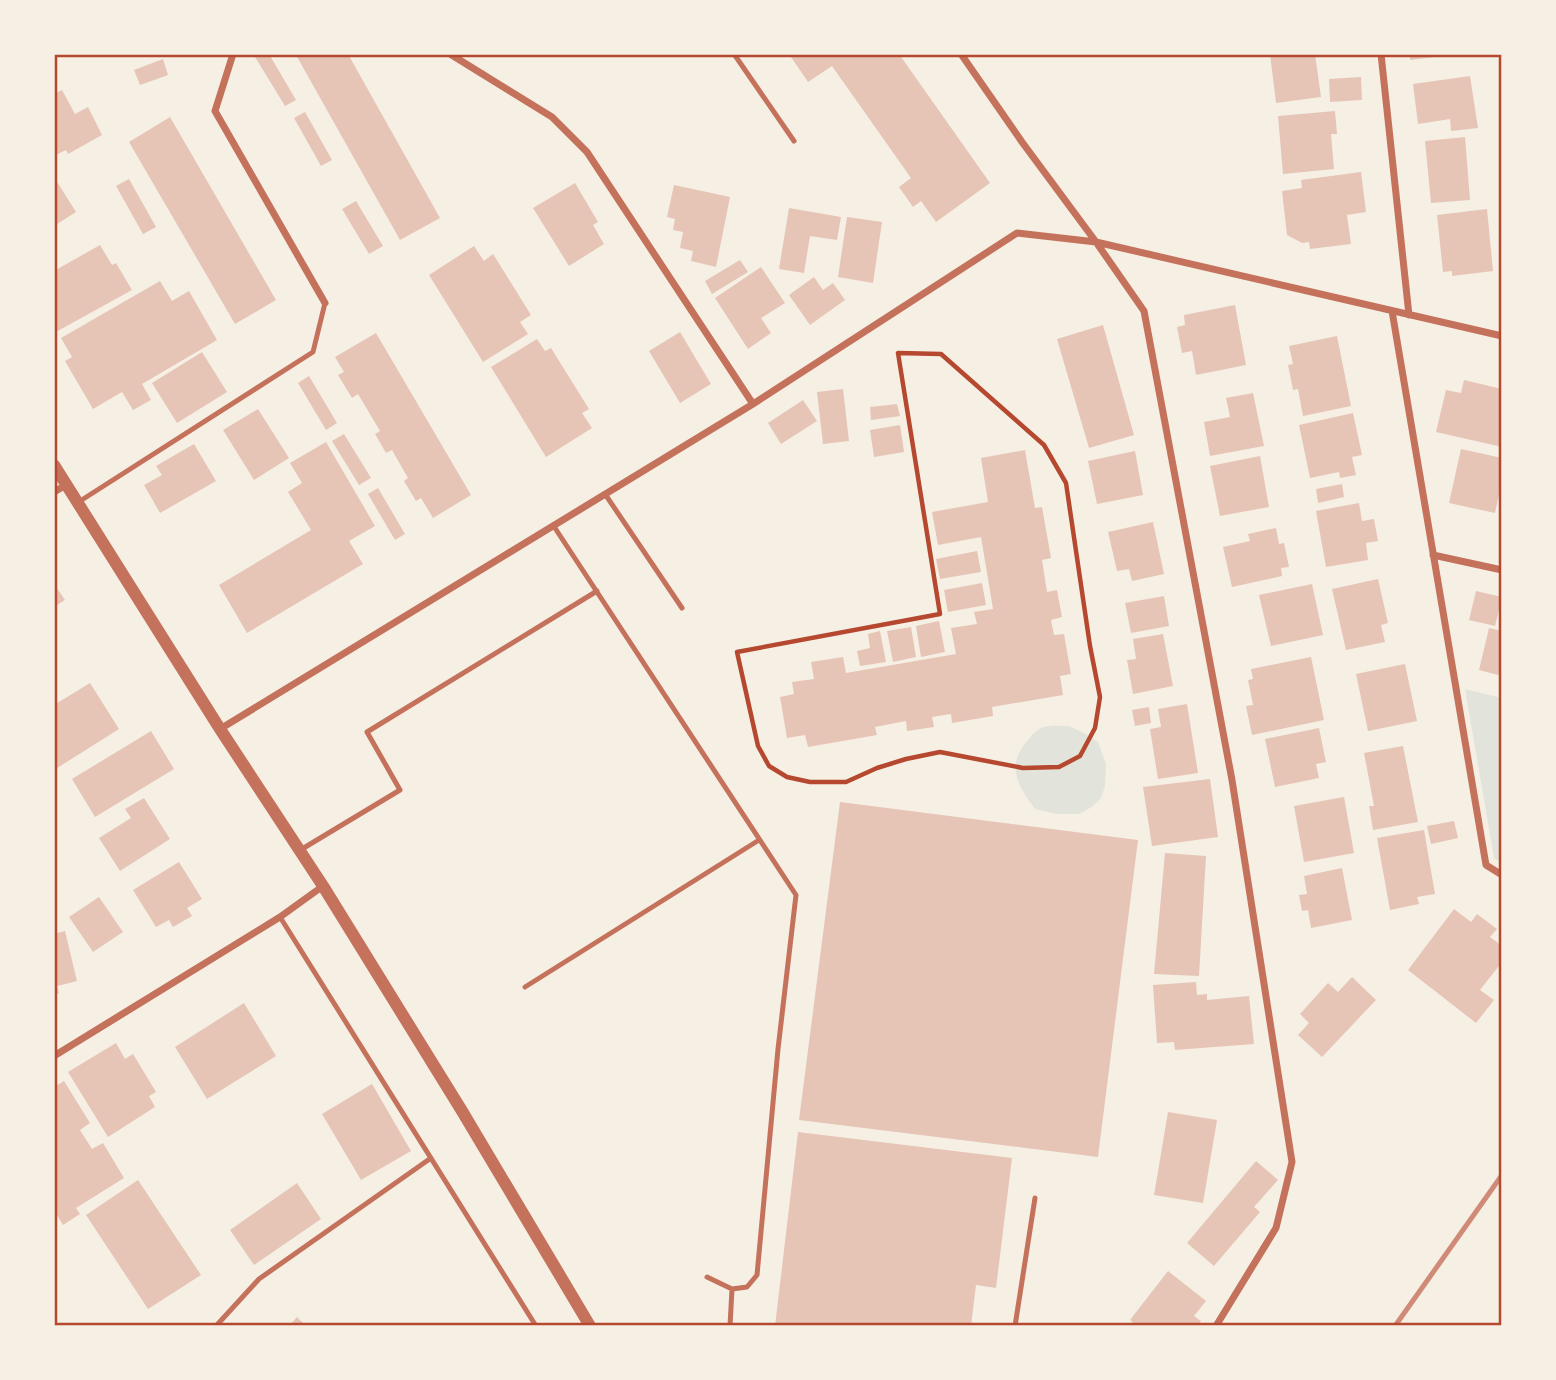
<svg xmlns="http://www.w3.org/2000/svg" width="1556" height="1380" font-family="Overpass,sans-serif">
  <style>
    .green { fill: #e2e4dc }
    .building { fill: #e6c5b7 }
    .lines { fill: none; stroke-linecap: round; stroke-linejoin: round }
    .path { stroke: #b5482f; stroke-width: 4.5 }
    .service { stroke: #c5725c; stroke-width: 5 }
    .minor { stroke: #c5725c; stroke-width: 7 }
    .tertiary { stroke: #c5725c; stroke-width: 12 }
    .rail { stroke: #cf8b77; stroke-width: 5 }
    .neatline { fill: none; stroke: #b5482f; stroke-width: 2.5 }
  </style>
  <rect width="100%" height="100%" fill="#f6efe4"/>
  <path class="green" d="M1465 689 1502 698V863L1494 858Z
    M1069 726 1084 733 1098 742 1106 764 1105 786 1101 798 1093 806 1080 814H1057L1035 809C1021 790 1007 771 1022 748 1026 741 1034 732 1041 728 1048 725 1061 726 1069 726Z"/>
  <path class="building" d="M259 54H269L296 100 285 106 255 57Z
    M298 54H348L440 218 400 240 296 55Z
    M789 54H899L990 183 936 222 921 201 913 207 899 187 911 178 832 66 808 82Z
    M1270 54H1315L1321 97 1276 103Z
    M1410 54H1442V56L1410 60Z
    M163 59 168 75 140 85 134 70Z
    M1470 76 1478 128 1451 131 1450 119 1418 124 1413 84Z
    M1361 77 1362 100 1330 102 1329 79Z
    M62 90 75 114 88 107 102 135 68 154 66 150 54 156V94Z
    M1335 111 1337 134H1331L1334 169 1283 174 1278 116Z
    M305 112 332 160 321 166 294 118Z
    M170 117 276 300 235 324 129 142Z
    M1465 137 1470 200 1431 203 1425 141Z
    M1361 172 1366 212 1347 215 1351 244 1310 249 1309 242 1302 243 1287 235 1282 191 1302 188 1301 180Z
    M54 177 76 212 54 226Z
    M129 179 156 227 143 234 116 186Z
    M575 183 598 222 593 225 604 244 569 266 533 208Z
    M674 185 730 197 716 267 691 261 693 251 680 248 683 232 673 230 675 219 667 217Z
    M356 201 383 246 369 254 342 209Z
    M789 208 841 217 837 240 810 236 804 273 779 269Z
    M1487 209 1493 271 1452 276V271L1443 272 1437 215Z
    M847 217 882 222 873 283 838 277Z
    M100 245 112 265 116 263 132 290 54 333V271Z
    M474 246 484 261 493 254 531 315 520 322 528 334 483 362 429 275Z
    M740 260 748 272 712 294 705 281Z
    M761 267 785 303 761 318 771 333 748 349 715 298Z
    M814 277 823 290 833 283 845 300 810 325 789 295Z
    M160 281 172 301 189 291 217 340 142 384 151 400 133 410 122 392 93 409 65 361 72 357 61 338Z
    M1235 305 1246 365 1196 375 1192 351 1182 353 1177 327 1185 325 1184 315Z
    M1103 325 1134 435 1089 448 1057 339Z
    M680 332 711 384 680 403 649 351Z
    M376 333 471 495 433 518 421 498 416 501 404 481 408 478 392 450 386 453 375 434 380 431 358 394 352 398 338 375 344 372 335 357Z
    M1337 336 1351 406 1303 416 1298 389 1293 390 1288 365 1293 364 1289 346Z
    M537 339 545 351 551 348 589 409 582 413 592 428 546 457 491 367Z
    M202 352 227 392 177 423 152 383Z
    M309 376 337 423 326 430 298 383Z
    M1464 380 1502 389V447L1436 432 1446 390 1461 393Z
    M843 389 849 441 823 444 817 392Z
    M1253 393 1264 446 1210 456 1204 422 1230 417 1226 398Z
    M803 400 817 421 781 444 768 423Z
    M897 404 900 416 871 420 870 407Z
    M258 409 289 458 254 480 223 430Z
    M1353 413 1362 455 1352 457 1356 475 1340 478 1339 472 1310 478 1299 425Z
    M900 425 904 452 874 457 870 430Z
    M344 434 371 478 359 485 332 441Z
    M326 442 375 526 349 541 363 564 247 633 219 585 311 530 288 492 302 483 290 463Z
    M194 444 216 481 160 513 144 485 162 475 156 466Z
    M1461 449 1502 458V480L1495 513 1449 503Z
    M1025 450 1035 508 1042 507 1051 558 1042 560 1047 592 1057 590 1062 617 1051 620 1054 635 1064 634 1071 674 1060 676 1063 695 992 707 993 716 952 723 951 714 932 717 934 727 907 731 906 721 875 727 877 735 808 747 805 735 787 738 780 697 794 694 792 682 814 679 811 662 843 657 846 673 956 654 951 628 977 624 974 612 993 609 981 537 938 545 932 512 988 502 981 458Z
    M1135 451 1143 495 1097 504 1088 461Z
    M1260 456 1269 507 1220 516 1210 466Z
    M1342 484 1344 497 1318 503 1316 489Z
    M378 488 405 534 395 540 368 494Z
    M1359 503 1362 521 1374 519 1378 541 1366 543 1368 560 1326 567 1316 511Z
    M1153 522 1164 574 1132 581 1129 569 1117 571 1108 532Z
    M1276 528 1279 544 1284 543 1289 567 1281 568 1282 576 1232 587 1223 547 1250 541 1248 534Z
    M977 551 981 572 940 579 936 559Z
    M1378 579 1388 623 1381 625 1385 642 1346 650 1332 589Z
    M982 583 986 605 948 612 944 590Z
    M54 584 65 600 54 607Z
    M1312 584 1323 635 1271 646 1259 595Z
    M1476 591 1502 597 1495 626 1469 620Z
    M1164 596 1169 626 1131 633 1125 603Z
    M939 621 945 652 921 657 916 626Z
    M911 627 916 657 893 662 887 631Z
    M1489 628 1502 631V676L1479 670Z
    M880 631 886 662 860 666 857 651 870 648 868 634Z
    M1163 634 1173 686 1133 694 1127 660 1136 659 1133 639Z
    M1311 657 1324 720 1252 735 1246 706 1253 705 1248 680 1253 679 1251 669Z
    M1405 664 1417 721 1368 731 1356 674Z
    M90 683 119 729 54 770V705Z
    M1187 704 1198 773 1158 779 1150 729 1161 727 1158 709Z
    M1149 707 1151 723 1135 726 1132 710Z
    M1319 728 1326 762 1316 764 1319 778 1275 787 1265 739Z
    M151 731 174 769 95 817 72 779Z
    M1403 746 1418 822 1373 830 1369 806H1374L1364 753Z
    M1210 779 1218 837 1152 846 1143 787Z
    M1344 797 1354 853 1304 862 1294 806Z
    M144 798 170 839 120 871 99 838 131 818 125 809Z
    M840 802 1138 840 1098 1157 799 1120Z
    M1454 821 1458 838 1431 844 1427 826Z
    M1424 830 1435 894 1417 897 1419 904 1390 910 1377 838Z
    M1165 853 1206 856 1199 976 1154 974Z
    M179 862 202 899 187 908 192 916 173 927 169 920 156 927 133 890Z
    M1342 868 1352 920 1311 928 1308 910 1302 911 1299 895 1307 894 1304 876Z
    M99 897 123 932 93 952 69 917Z
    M1454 909 1471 922 1477 914 1497 929 1490 937 1502 946V962L1480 990 1494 1000 1476 1023 1408 970Z
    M65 931 77 981 57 986 59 993 54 995V934Z
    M1352 977 1376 1000 1322 1057 1298 1035 1309 1023 1300 1014 1328 983 1338 992Z
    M1196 982 1197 995 1207 994V1000L1249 996 1254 1044 1175 1050 1174 1042 1157 1043 1153 985Z
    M244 1003 276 1056 207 1099 175 1047Z
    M116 1043 125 1059 133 1054 156 1092 149 1096 155 1107 108 1137 68 1072Z
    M64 1081 90 1123 80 1130 92 1149 103 1143 124 1178 76 1208 80 1214 63 1225 54 1210V1087Z
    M372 1084 411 1151 361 1180 322 1114Z
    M1168 1112 1217 1120 1203 1203 1154 1195Z
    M798 1132 1012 1158 996 1288 976 1285 971 1326H775Z
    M1256 1161 1278 1180 1254 1207 1260 1212 1214 1266 1187 1243Z
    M138 1180 201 1275 148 1309 86 1215Z
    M297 1183 321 1219 254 1265 230 1230Z
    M1168 1271 1206 1301 1194 1316 1201 1321 1197 1326H1137L1130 1320Z
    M297 1317 306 1326H289Z"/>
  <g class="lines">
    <path class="path" d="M898 353 941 354 1044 445 1066 483 1090 646 1100 697 1095 728 1080 756 1059 767 1023 768 940 752 906 759 877 768 846 782H810L787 777 769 766 758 746 737 652 940 614Z"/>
    <path class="service" d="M734 54 794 141
      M605 494 682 608
      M77 503 313 352 325 303
      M553 525 796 895 778 1049 757 1275 747 1287 732 1289 707 1277
      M302 849 400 790 367 732 597 591
      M280 917 536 1326
      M525 987 759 840
      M216 1326 259 1279 431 1158
      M730 1326 732 1289
      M1015 1326 1035 1198"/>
    <path class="minor" d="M233 54 215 111 325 303
      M450 54 552 117 587 152 753 404
      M961 54 1022 142 1096 242 1144 311 1232 780 1292 1162 1276 1228 1216 1326
      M1381 54 1409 315
      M1392 311 1486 865 1502 875
      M54 492 66 485
      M1433 555 1502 570
      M220 729 753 404 1017 233 1096 242 1502 336
      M54 1056 280 917 323 886"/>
    <path class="tertiary" d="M54 465 220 729 323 886 462 1111 590 1326"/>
    <path class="rail" d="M1395 1326 1502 1175"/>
  </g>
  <rect width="1556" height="1380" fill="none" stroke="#f6efe4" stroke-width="112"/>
  <rect x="56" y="56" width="1444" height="1268" class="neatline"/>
</svg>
